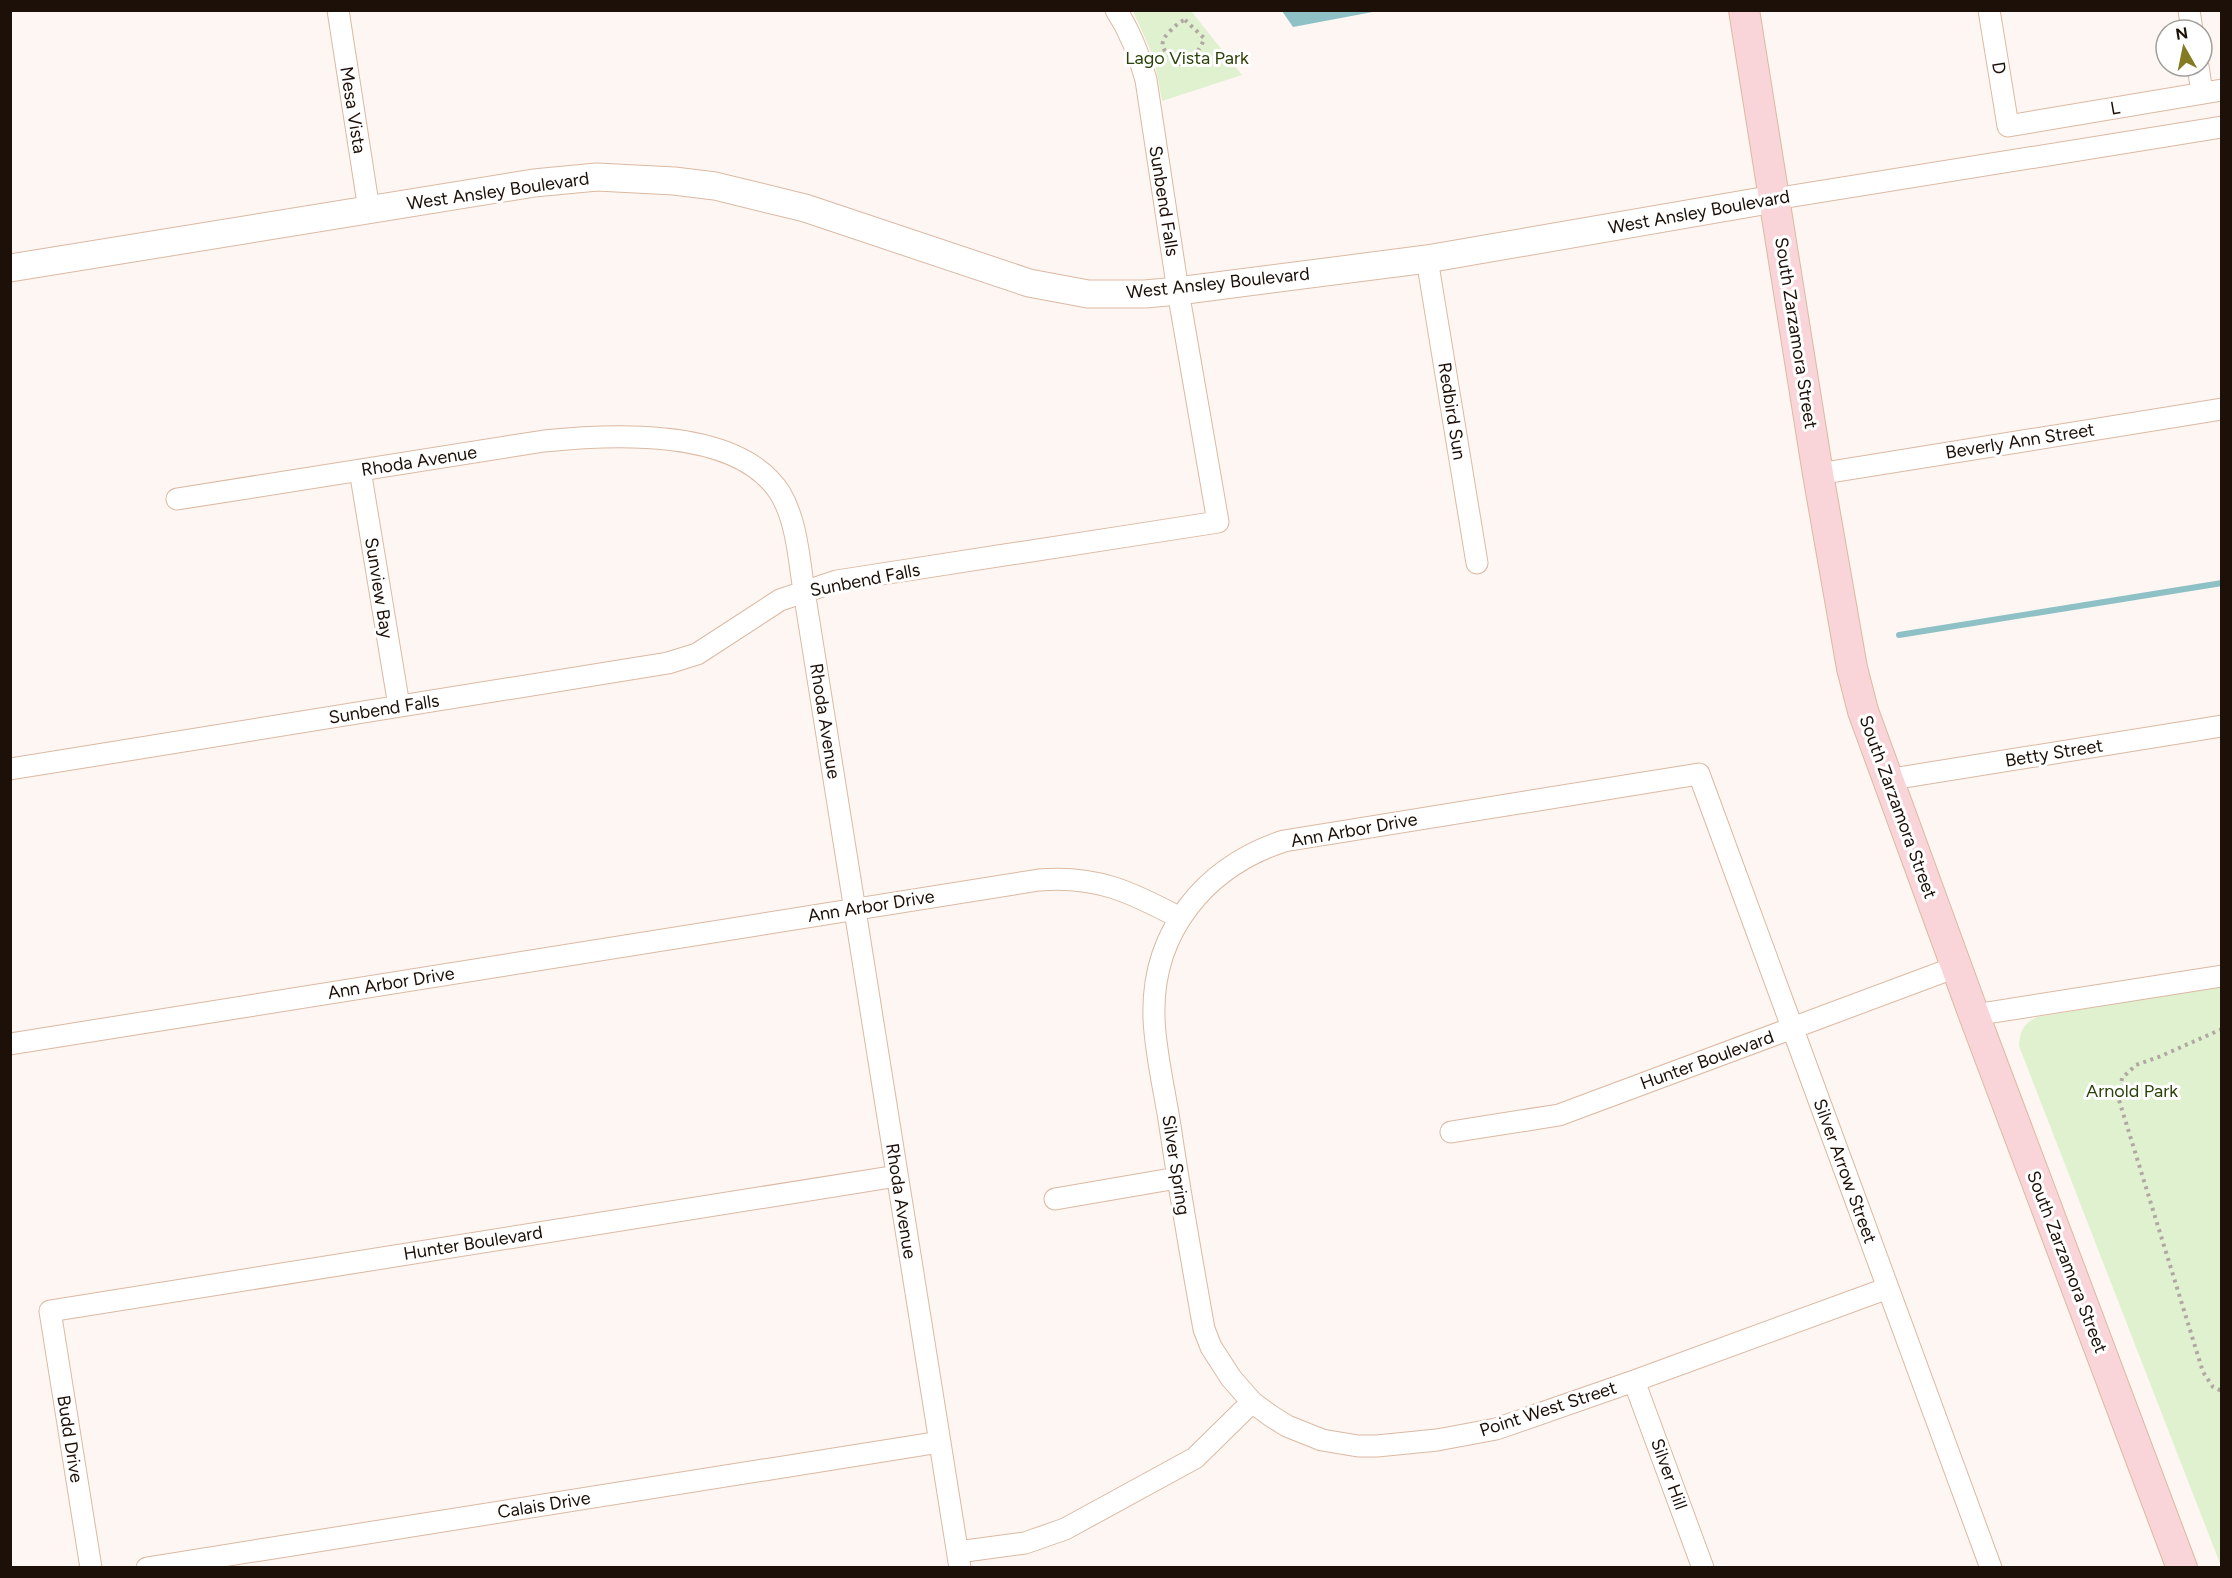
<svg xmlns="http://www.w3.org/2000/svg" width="2232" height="1578" font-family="Figtree,sans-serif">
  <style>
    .green { fill: #e0f1cf }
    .water { fill: #8dc1c5 }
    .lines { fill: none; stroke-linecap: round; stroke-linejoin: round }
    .stream { stroke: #8dc1c5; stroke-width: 6 }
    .minor-casing { stroke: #dbb9a3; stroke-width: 23 }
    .tertiary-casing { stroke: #dbb9a3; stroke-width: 29 }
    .secondary-casing { stroke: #dbb9a3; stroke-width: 32 }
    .path { stroke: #b2a8a3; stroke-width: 4; stroke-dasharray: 3 4.5; stroke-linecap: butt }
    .minor { stroke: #fff; stroke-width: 21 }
    .tertiary { stroke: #fff; stroke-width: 27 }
    .secondary { stroke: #f9d5da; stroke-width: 30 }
    .labels { text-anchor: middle; stroke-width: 6; stroke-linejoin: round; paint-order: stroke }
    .park-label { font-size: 18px; fill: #2b4209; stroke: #fff }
    .street-label { font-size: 18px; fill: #1c1008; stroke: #fff }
  </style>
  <rect width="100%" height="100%" fill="#fef6f2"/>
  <path class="green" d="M1133 11H1191L1242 75 1162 101 1154 58Z
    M2221 986V1566L2019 1046C2020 1031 2023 1024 2037 1017Z"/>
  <path class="water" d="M1282 11H1378L1293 27Z"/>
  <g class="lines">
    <path class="stream" d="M1899 635 2222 583"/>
    <g class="minor-casing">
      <path id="minor" d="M338 10 369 210
        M1989 10 2008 126 2222 90
        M2189 10 2192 30
        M2198 66 2202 93
        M1774 199 2222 127
        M1427 259 1477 563
        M360 470 399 706
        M1818 474 2222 409
        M177 499 544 441C611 434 738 427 780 493 797 521 799 560 804 591L960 1568
        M10 769 668 663 697 654 780 600 837 581 1218 522 1178 291 1146 80C1139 54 1131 33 1116 10
        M1886 780 2222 726
        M1974 1015 2222 976
        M10 1044 1039 880C1096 875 1131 892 1180 918
        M1451 1132 1559 1115 1956 967
        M1055 1199 1177 1178
        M1888 1288 1634 1381 1496 1429 1437 1440 1377 1446H1358L1322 1440 1287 1426 1271 1416 1252 1402 1231 1378 1211 1347 1204 1329C1192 1262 1180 1194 1170 1126 1165 1092 1155 1052 1154 1018 1151 932 1205 867 1284 841L1699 774C1796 1039 1894 1303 1991 1568
        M1634 1381 1703 1568
        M958 1552 1025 1543 1065 1529 1195 1458 1252 1402
        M91 1568 50 1311 897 1176
        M147 1568 940 1442"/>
    </g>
    <g class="tertiary-casing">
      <path id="tertiary" d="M10 268 534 183 597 177 674 181 715 186 805 208 1029 283 1088 294H1145L1178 291 1427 259 1774 199"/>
    </g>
    <g class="secondary-casing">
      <path id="secondary" d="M1744 10 1818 474 1852 668 1863 711 1974 1015 2182 1568"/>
    </g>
    <path class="path" d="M1185 20 1204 38C1202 48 1190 62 1180 64 1167 53 1154 47 1170 31 1175 27 1178 22 1185 20Z
      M2222 1029 2161 1056 2136 1065 2122 1078 2119 1100 2203 1372 2213 1387 2222 1391"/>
    <use href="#minor" class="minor"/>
    <use href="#tertiary" class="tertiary"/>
    <use href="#secondary" class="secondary"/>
  </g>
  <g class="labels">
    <g class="park-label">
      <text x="1187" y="64">Lago Vista Park</text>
      <text x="2132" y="1097">Arnold Park</text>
    </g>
    <g class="street-label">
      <text transform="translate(1999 68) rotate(81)" y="6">D</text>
      <text transform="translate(2115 108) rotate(-10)" y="6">L</text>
      <text transform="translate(353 110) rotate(81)" y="6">Mesa Vista</text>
      <text transform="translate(498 191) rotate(-8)" y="6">West Ansley Boulevard</text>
      <text transform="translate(1164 201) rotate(81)" y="6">Sunbend Falls</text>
      <text transform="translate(1699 212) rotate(-10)" y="6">West Ansley Boulevard</text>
      <text transform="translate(1218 283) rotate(-6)" y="6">West Ansley Boulevard</text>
      <text transform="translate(1796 333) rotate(81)" y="6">South Zarzamora Street</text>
      <text transform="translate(1452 411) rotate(81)" y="6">Redbird Sun</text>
      <text transform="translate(2020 441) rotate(-9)" y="6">Beverly Ann Street</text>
      <text transform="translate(419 461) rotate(-9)" y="6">Rhoda Avenue</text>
      <text transform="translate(865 580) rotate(-11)" y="6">Sunbend Falls</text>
      <text transform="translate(379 588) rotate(81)" y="6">Sunview Bay</text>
      <text transform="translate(384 709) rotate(-9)" y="6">Sunbend Falls</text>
      <text transform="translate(825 721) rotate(81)" y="6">Rhoda Avenue</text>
      <text transform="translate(2054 753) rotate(-9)" y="6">Betty Street</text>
      <text transform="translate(1898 807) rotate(70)" y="6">South Zarzamora Street</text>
      <text transform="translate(1354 830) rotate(-10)" y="6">Ann Arbor Drive</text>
      <text transform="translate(871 906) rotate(-9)" y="6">Ann Arbor Drive</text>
      <text transform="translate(391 983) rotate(-9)" y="6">Ann Arbor Drive</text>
      <text transform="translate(1707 1060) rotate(-20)" y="6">Hunter Boulevard</text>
      <text transform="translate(1176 1165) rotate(81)" y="6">Silver Spring</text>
      <text transform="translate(1845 1171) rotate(70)" y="6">Silver Arrow Street</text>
      <text transform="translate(901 1201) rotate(81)" y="6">Rhoda Avenue</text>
      <text transform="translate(473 1243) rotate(-9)" y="6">Hunter Boulevard</text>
      <text transform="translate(2067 1262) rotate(69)" y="6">South Zarzamora Street</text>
      <text transform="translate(1548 1409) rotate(-18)" y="6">Point West Street</text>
      <text transform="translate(70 1439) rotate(81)" y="6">Budd Drive</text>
      <text transform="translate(1669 1474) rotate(70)" y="6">Silver Hill</text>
      <text transform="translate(544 1505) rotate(-9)" y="6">Calais Drive</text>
    </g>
  </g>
  <rect width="2232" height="1578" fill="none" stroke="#1c1008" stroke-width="24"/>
  <g transform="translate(2184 48) rotate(351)"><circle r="28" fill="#ffffff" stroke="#a49f9c" stroke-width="1.5"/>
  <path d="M0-4.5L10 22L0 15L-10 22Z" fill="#837b21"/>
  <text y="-9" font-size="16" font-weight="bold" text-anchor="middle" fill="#1c1008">N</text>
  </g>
</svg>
